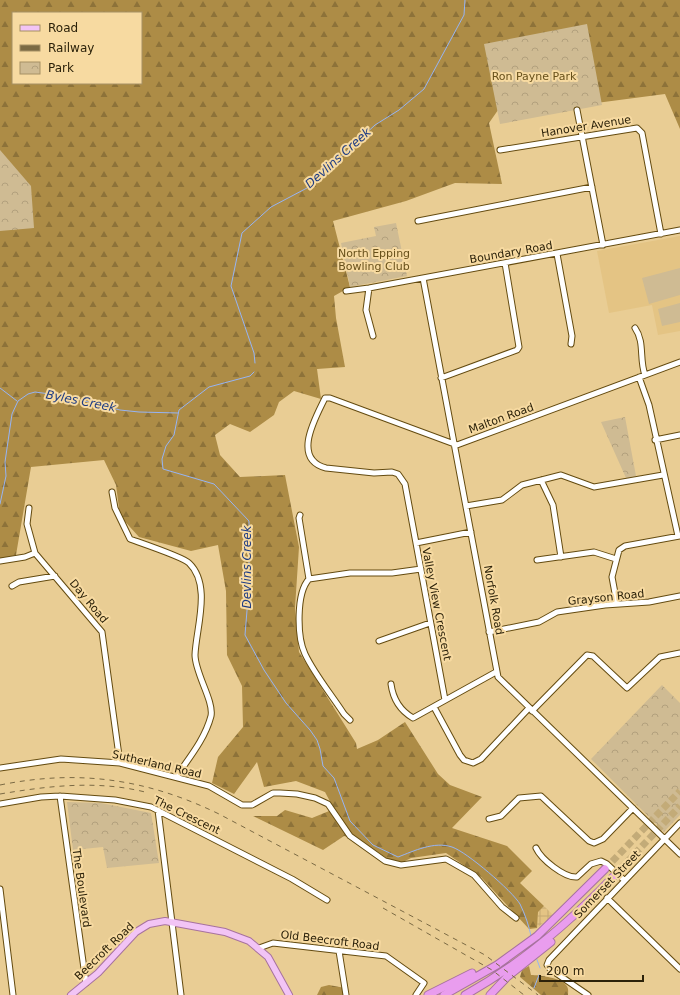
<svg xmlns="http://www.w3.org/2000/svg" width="680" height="995" font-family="'DejaVu Sans',sans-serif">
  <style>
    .built { fill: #e4c484 }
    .industrial { fill: url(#industrial-grid) }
    .green { fill: #cfbb93 }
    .forest { fill: url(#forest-firs); fill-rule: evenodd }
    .park { fill: url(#park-crowns) }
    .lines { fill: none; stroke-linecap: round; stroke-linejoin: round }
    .stream { stroke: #96b4f4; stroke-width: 1 }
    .highway-tunnel { stroke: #c3ab78; stroke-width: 7; stroke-dasharray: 7 3.5; stroke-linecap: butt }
    .minor-casing { stroke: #644b10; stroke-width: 7 }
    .major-casing { stroke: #a7729e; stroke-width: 8 }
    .highway-casing { stroke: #a7729e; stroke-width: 9 }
    .minor { stroke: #fff; stroke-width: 5 }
    .major { stroke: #f2c4f5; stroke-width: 6 }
    .highway { stroke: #e99dee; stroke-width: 7 }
    .rail { stroke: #7b6a44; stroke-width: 1; stroke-dasharray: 5 5; stroke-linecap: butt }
    .labels { text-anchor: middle; stroke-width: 4; stroke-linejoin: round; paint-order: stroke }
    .park-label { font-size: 11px; fill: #68511b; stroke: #f7daa1 }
    .street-label { font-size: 11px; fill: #2c220a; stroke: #f7daa1 }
    .water-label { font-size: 12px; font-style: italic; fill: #1e3c84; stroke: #f7daa1 }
  </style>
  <defs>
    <pattern id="industrial-grid" width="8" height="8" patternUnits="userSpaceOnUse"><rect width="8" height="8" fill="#e4c484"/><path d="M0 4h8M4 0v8" fill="none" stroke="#c4a871"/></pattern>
    <pattern id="forest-firs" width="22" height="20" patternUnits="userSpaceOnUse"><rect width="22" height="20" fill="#ad8c46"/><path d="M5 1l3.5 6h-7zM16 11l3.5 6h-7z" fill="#8d7239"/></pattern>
    <pattern id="park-crowns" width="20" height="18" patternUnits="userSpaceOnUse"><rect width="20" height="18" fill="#cfbb93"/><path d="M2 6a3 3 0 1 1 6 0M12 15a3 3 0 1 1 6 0" fill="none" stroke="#b2a07d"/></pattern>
  </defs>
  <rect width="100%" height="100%" fill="#e9cd94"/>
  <path class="built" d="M680 236V331L658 335 652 305 609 313 597 251Z"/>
  <path class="industrial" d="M544 906 553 915 537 928 538 912Z"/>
  <path class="green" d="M680 268V295L649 304 642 278Z
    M680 303V322L662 326 658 309Z"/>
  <path class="forest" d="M0 0H680V129L665 94 581 105 505 100 489 123 502 184 455 183 406 201 333 221 350 287 334 296 336 318 345 367 317 369 321 399 294 391 279 402 274 415 250 432 230 424 215 435 220 455 240 477 285 475 299 547 295 608 299 652 356 743 357 749 378 740 405 722 438 774 450 785 482 797 452 828 507 846 532 871 520 883 544 906 538 912 537 928 529 929 481 877 446 853 411 858 403 862 388 859 360 840 344 836 323 850 253 816H277L285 810 312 818 334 809 325 792 296 781 264 787 257 762 234 794 212 783 218 757 243 727 242 686 227 655 226 591 218 545 191 551 139 537 120 516 116 485 104 460 31 467 16 555 0 559ZM13 13H141V83H13Z
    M529 966 531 975C540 975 561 978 566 985 569 988 568 992 568 995H541L520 977 522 970Z
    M329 985 345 988V995H317L321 987Z"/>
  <path class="park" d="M587 24 602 105 500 124 484 44Z
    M0 150 31 186 34 228 0 231Z
    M396 223 407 276 350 287 341 243 376 236 374 227Z
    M625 417 636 476 626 478 601 422Z
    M662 685 680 703V815L664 832 591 759Z
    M67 802 101 803 151 813 159 863 107 868 103 847 73 850Z"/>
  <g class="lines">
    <path class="stream" d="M255 363 254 353 231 286 242 233 271 207 307 188 375 125 399 110 424 89 464 15 465 0
      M254 372 250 376 209 387 179 410 174 435 166 446 162 459 163 469 214 484 249 521V586L245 635 264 670 286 703 310 730 317 740 320 749 323 766 334 778 350 821 373 845 398 857C414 851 434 841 452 847 467 852 512 891 520 904 525 914 529 926 531 936
      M0 388 17 401
      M0 504 6 476 5 462 12 414 18 401 28 394 35 392 65 396 120 410 139 412 178 413
      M536 957 540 968
      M534 988 539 975"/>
    <path class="highway-tunnel" d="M605 869 680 791
      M613 877 680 806"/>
    <g class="minor-casing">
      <path id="minor" d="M577 110 603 245
        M500 150 637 128 642 133 661 234
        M418 221 592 187
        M557 254 572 336 571 344
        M423 278 498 677 680 854
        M369 288 366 310 373 336
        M346 291 369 288 680 230
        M635 328C645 342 639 359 645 375
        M639 377 649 405 678 536
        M441 378 517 350 519 347 505 263
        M655 440 680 435
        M541 480 553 505 561 557
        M112 492 115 508 130 539C141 543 183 557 189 563 212 585 196 628 195 655 195 673 214 701 211 716 205 739 189 758 176 777
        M466 506 502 500 522 485 561 475 594 487 663 475
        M29 508 27 524 35 553 102 632 120 763
        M300 515 299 518 309 579
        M416 543 405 484 398 474 392 472 374 473 326 468C291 459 316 417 325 398H330L457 445 680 362
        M537 560 594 552 616 559
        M0 561 25 557 35 553
        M12 586 19 582 55 576
        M617 604 612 577 619 550 625 546 680 536
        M489 632 539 622 557 612 605 605 649 602 680 596
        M379 641 430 623
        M391 684C393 699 401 711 413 718L496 672
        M445 700 416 543 471 532
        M434 707 460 755 464 760 473 763 481 759 529 708
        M532 711 587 655 593 656 627 688 660 657 680 653
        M350 720 344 714C331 694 315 675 305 654 297 637 296 593 309 579L350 573H392L421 569
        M0 768 61 759 120 763 209 786 242 805H252L273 793H280L297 794 315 798 328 804 350 836 385 861 401 865 446 859 474 875 502 907 516 918
        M60 796 86 983
        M0 804 41 797 60 796 115 800 151 807 292 879 327 900
        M158 810 181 995
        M489 819 501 816 519 798 541 796 589 841 594 843 603 839 633 808
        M536 848C541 859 564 878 577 877L591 864 601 861 607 864 624 880
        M0 889 13 995
        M607 898 680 969
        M259 948 273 943 386 956 424 983 416 995
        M339 951 346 995
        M588 995 550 969 547 965 549 960 680 823"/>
    </g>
    <g class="major-casing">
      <path id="major" d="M71 995 98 973 136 932 149 924 165 921 225 932 249 941 268 957 289 995"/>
    </g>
    <g class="highway-casing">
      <path id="highway" d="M428 995 472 973
        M444 995 497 965 537 936 605 869
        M465 995C521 964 569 923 613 877
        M490 995 507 977 551 942"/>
    </g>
    <use href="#minor" class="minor"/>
    <use href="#major" class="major"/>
    <use href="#highway" class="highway"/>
    <path class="rail" d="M0 785C79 769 147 779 219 814L485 955 538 995
      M0 794C48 786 97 780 145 792
      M383 908 492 970 524 995"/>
  </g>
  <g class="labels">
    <g class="park-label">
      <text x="534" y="80">Ron Payne Park</text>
      <text x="374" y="257">North Epping<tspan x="374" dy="13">Bowling Club</tspan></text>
    </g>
    <g class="street-label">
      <text transform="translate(586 126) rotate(-9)" y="4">Hanover Avenue</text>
      <text transform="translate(511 252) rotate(-10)" y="4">Boundary Road</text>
      <text transform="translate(501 418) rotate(-20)" y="4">Malton Road</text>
      <text transform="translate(606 597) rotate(-6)" y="4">Grayson Road</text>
      <text transform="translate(494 600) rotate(80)" y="4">Norfolk Road</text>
      <text transform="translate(89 601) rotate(50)" y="4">Day Road</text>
      <text transform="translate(437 604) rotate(79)" y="4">Valley View Crescent</text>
      <text transform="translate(157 764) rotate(13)" y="4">Sutherland Road</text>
      <text transform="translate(187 815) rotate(26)" y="4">The Crescent</text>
      <text transform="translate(607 884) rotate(-46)" y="4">Somerset Street</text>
      <text transform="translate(82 888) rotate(82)" y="4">The Boulevard</text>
      <text transform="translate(330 940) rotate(7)" y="4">Old Beecroft Road</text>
      <text transform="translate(104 951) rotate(-44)" y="4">Beecroft Road</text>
    </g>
    <g class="water-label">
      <text transform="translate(338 158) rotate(-42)" y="4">Devlins Creek</text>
      <text transform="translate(81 401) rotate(11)" y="4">Byles Creek</text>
      <text transform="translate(247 567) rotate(-90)" y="4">Devlins Creek</text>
    </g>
  </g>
  <rect x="12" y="12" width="130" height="72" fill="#f7daa1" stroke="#a69065"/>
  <rect x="20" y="25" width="20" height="6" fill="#f2c4f5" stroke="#a69065"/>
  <text x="48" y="32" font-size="12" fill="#2c220a">Road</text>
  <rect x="20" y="45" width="20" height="6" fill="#7b6a44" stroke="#a69065"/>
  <text x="48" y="52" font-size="12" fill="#2c220a">Railway</text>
  <rect x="20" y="62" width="20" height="12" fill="url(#park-crowns)" stroke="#a69065"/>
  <text x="48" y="72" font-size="12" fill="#2c220a">Park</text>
  <path d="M540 975v6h103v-6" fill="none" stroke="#2c220a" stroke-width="2"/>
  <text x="546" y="975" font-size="12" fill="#2c220a" stroke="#f7daa1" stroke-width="3" paint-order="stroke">200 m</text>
</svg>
